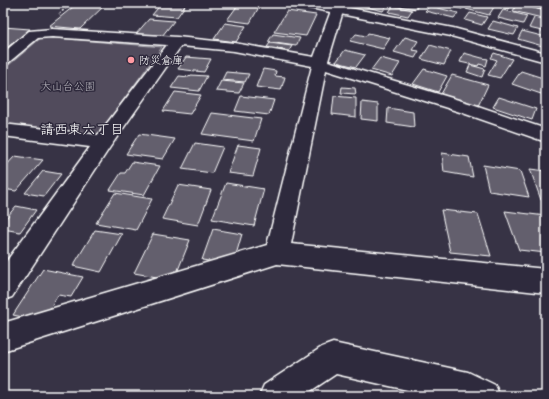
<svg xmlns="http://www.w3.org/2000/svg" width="549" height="399" font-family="'Playpen Sans','Klee One',sans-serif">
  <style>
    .green { fill: #514c5c; stroke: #a8a6ae }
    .building { fill: #635f6d; stroke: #fff }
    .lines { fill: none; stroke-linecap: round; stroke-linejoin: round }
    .minor-casing { stroke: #fff; stroke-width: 3 }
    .tertiary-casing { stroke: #fff; stroke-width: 3 }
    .path { stroke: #fff; stroke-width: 1.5; stroke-dasharray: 2 2; stroke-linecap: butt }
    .minor { fill: #2f2a3d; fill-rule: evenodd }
    .tertiary { fill: #2f2a3d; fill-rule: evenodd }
    .poi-dot { fill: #ff9aa2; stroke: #2f2a3d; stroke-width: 1.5 }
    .labels { text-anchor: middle; stroke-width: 3; stroke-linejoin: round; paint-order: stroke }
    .far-poi-label { font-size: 11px; fill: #fff; stroke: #2f2a3d; text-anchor: start }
    .far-park-label { font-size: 11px; fill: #b9b7be; stroke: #2f2a3d }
    .neighbourhood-label { font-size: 14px; fill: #fff; stroke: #2f2a3d }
  </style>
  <rect width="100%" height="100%" fill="#373345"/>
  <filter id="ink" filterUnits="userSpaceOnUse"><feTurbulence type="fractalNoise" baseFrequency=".025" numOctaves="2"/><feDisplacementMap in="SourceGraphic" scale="8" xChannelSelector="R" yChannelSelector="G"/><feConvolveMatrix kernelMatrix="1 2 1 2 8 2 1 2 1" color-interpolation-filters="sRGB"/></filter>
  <g filter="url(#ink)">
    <path class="green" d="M42 37 162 47 97 136 3 125V70Z"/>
    <path class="building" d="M78 3H107L80 29 49 26Z
      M162 3H187L177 17 152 15Z
      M366 3H376L387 5 383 11 363 6Z
      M397 3H419L416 9 395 5Z
      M443 3H462L466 4 462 9 442 4Z
      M471 3H478L494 7 489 15 466 9Z
      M485 3H512L509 9Z
      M517 4 546 11V19L513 11Z
      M238 5 259 7 250 23 227 20Z
      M393 6 412 10 408 16 389 12Z
      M430 6 458 13 454 18 425 11Z
      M503 10 527 16 523 24 498 18Z
      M287 11 316 15 306 36 274 32Z
      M470 13 487 17 482 25 465 20Z
      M534 18 546 21V32L529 28Z
      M149 19 174 21 162 36 136 34Z
      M493 21 518 28 514 35 488 29Z
      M225 23 246 26 236 42 214 39Z
      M3 27 30 29 3 51Z
      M522 31 546 37V47L518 39Z
      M368 33 390 38 383 49 350 41 356 34 366 36Z
      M273 34 300 38 296 46 268 42Z
      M405 37 418 41 412 50 419 51 415 58 394 52Z
      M270 43 292 46 289 51 267 47Z
      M430 45 451 51 444 65 421 59Z
      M345 50 365 55 356 67 336 62Z
      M464 53 482 58 488 59 486 66 479 64 478 66 460 62Z
      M494 53 512 59 500 78 488 75 497 60 491 58Z
      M186 57 211 59 204 72 178 69Z
      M380 58 400 63 392 76 371 70Z
      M470 65 485 69 482 77 467 72Z
      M263 69 276 71 275 76 285 77 281 90 256 87Z
      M424 69 447 76 438 92 413 84Z
      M521 71 546 79V90L544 95 512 84Z
      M226 72 249 74 245 82 222 80Z
      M191 75 207 76 199 91 171 88 179 76 189 77Z
      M452 75 488 85 478 106 441 94Z
      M221 81 244 83 239 93 216 91Z
      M342 87 355 88 356 94 341 93Z
      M175 92 201 95 190 114 163 111Z
      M241 96 274 100 269 115 235 111Z
      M334 96 356 98V117L332 114Z
      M499 97 536 109 532 120 493 107Z
      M362 102 378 104V121L361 119Z
      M388 108 413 112 414 127 387 123Z
      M212 113 261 119 254 141 202 134Z
      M139 134 175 139 163 159 126 154Z
      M195 143 223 147 212 173 182 169Z
      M238 145 261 148 253 176 228 173Z
      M442 153 469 157 473 177 444 172Z
      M15 156 43 160 16 191 3 189V169Z
      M132 162 160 166 144 195 110 190 121 173H125Z
      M483 165 520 171 529 197 489 191Z
      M530 169 546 171V201L541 200Z
      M43 171 61 174 44 196 25 193Z
      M226 183 264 189 254 226 212 219Z
      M178 185 211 190 198 225 162 219Z
      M115 193 152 199 136 230 96 223Z
      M16 206 36 210 20 232 3 229V222Z
      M441 210 478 214 491 256 450 252Z
      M505 211 546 216V253L519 250Z
      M213 229 242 234 233 265 202 260Z
      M95 230 122 234 101 272 73 266Z
      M153 234 190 240 174 280 134 273Z
      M43 269 83 277 71 297 58 295 42 321 13 315Z"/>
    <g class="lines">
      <g class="minor-casing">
        <path id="minor" d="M336 3H348L344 8 328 61 472 104 546 129V142L460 112 326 70 291 244 546 269V293L277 264 3 351V323L267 245 312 66 234 51 181 46 110 147 12 297 3 300V266L90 147 3 136V124L98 135 167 45 52 37 38 38 8 63 3 64V53L29 31 52 29 177 37 234 43 314 57 332 8Z
          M529 3H546V10L531 6Z
          M333 343 468 372 495 385 500 396H434L336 374 303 396H259L264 385 322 347Z"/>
      </g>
      <g class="tertiary-casing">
        <path id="tertiary" d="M299 3H324L453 28 546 53V62L451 36 305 7Z"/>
      </g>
      <path class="path" d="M59 14 72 3"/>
      <use href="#minor" class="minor"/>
      <use href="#tertiary" class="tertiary"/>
    </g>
  </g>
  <circle class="poi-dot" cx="131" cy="60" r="4"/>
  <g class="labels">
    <g class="far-poi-label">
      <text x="139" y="64">防災倉庫</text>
    </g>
    <g class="far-park-label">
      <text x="68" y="90">大山台公園</text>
    </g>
    <g class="neighbourhood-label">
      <text x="82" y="134">請西東六丁目</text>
    </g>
  </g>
  <rect width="549" height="399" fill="none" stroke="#2f2a3d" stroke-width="16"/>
  <rect x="8" y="8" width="533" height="383" fill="none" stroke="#fff" stroke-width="1.5" filter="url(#ink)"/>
</svg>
